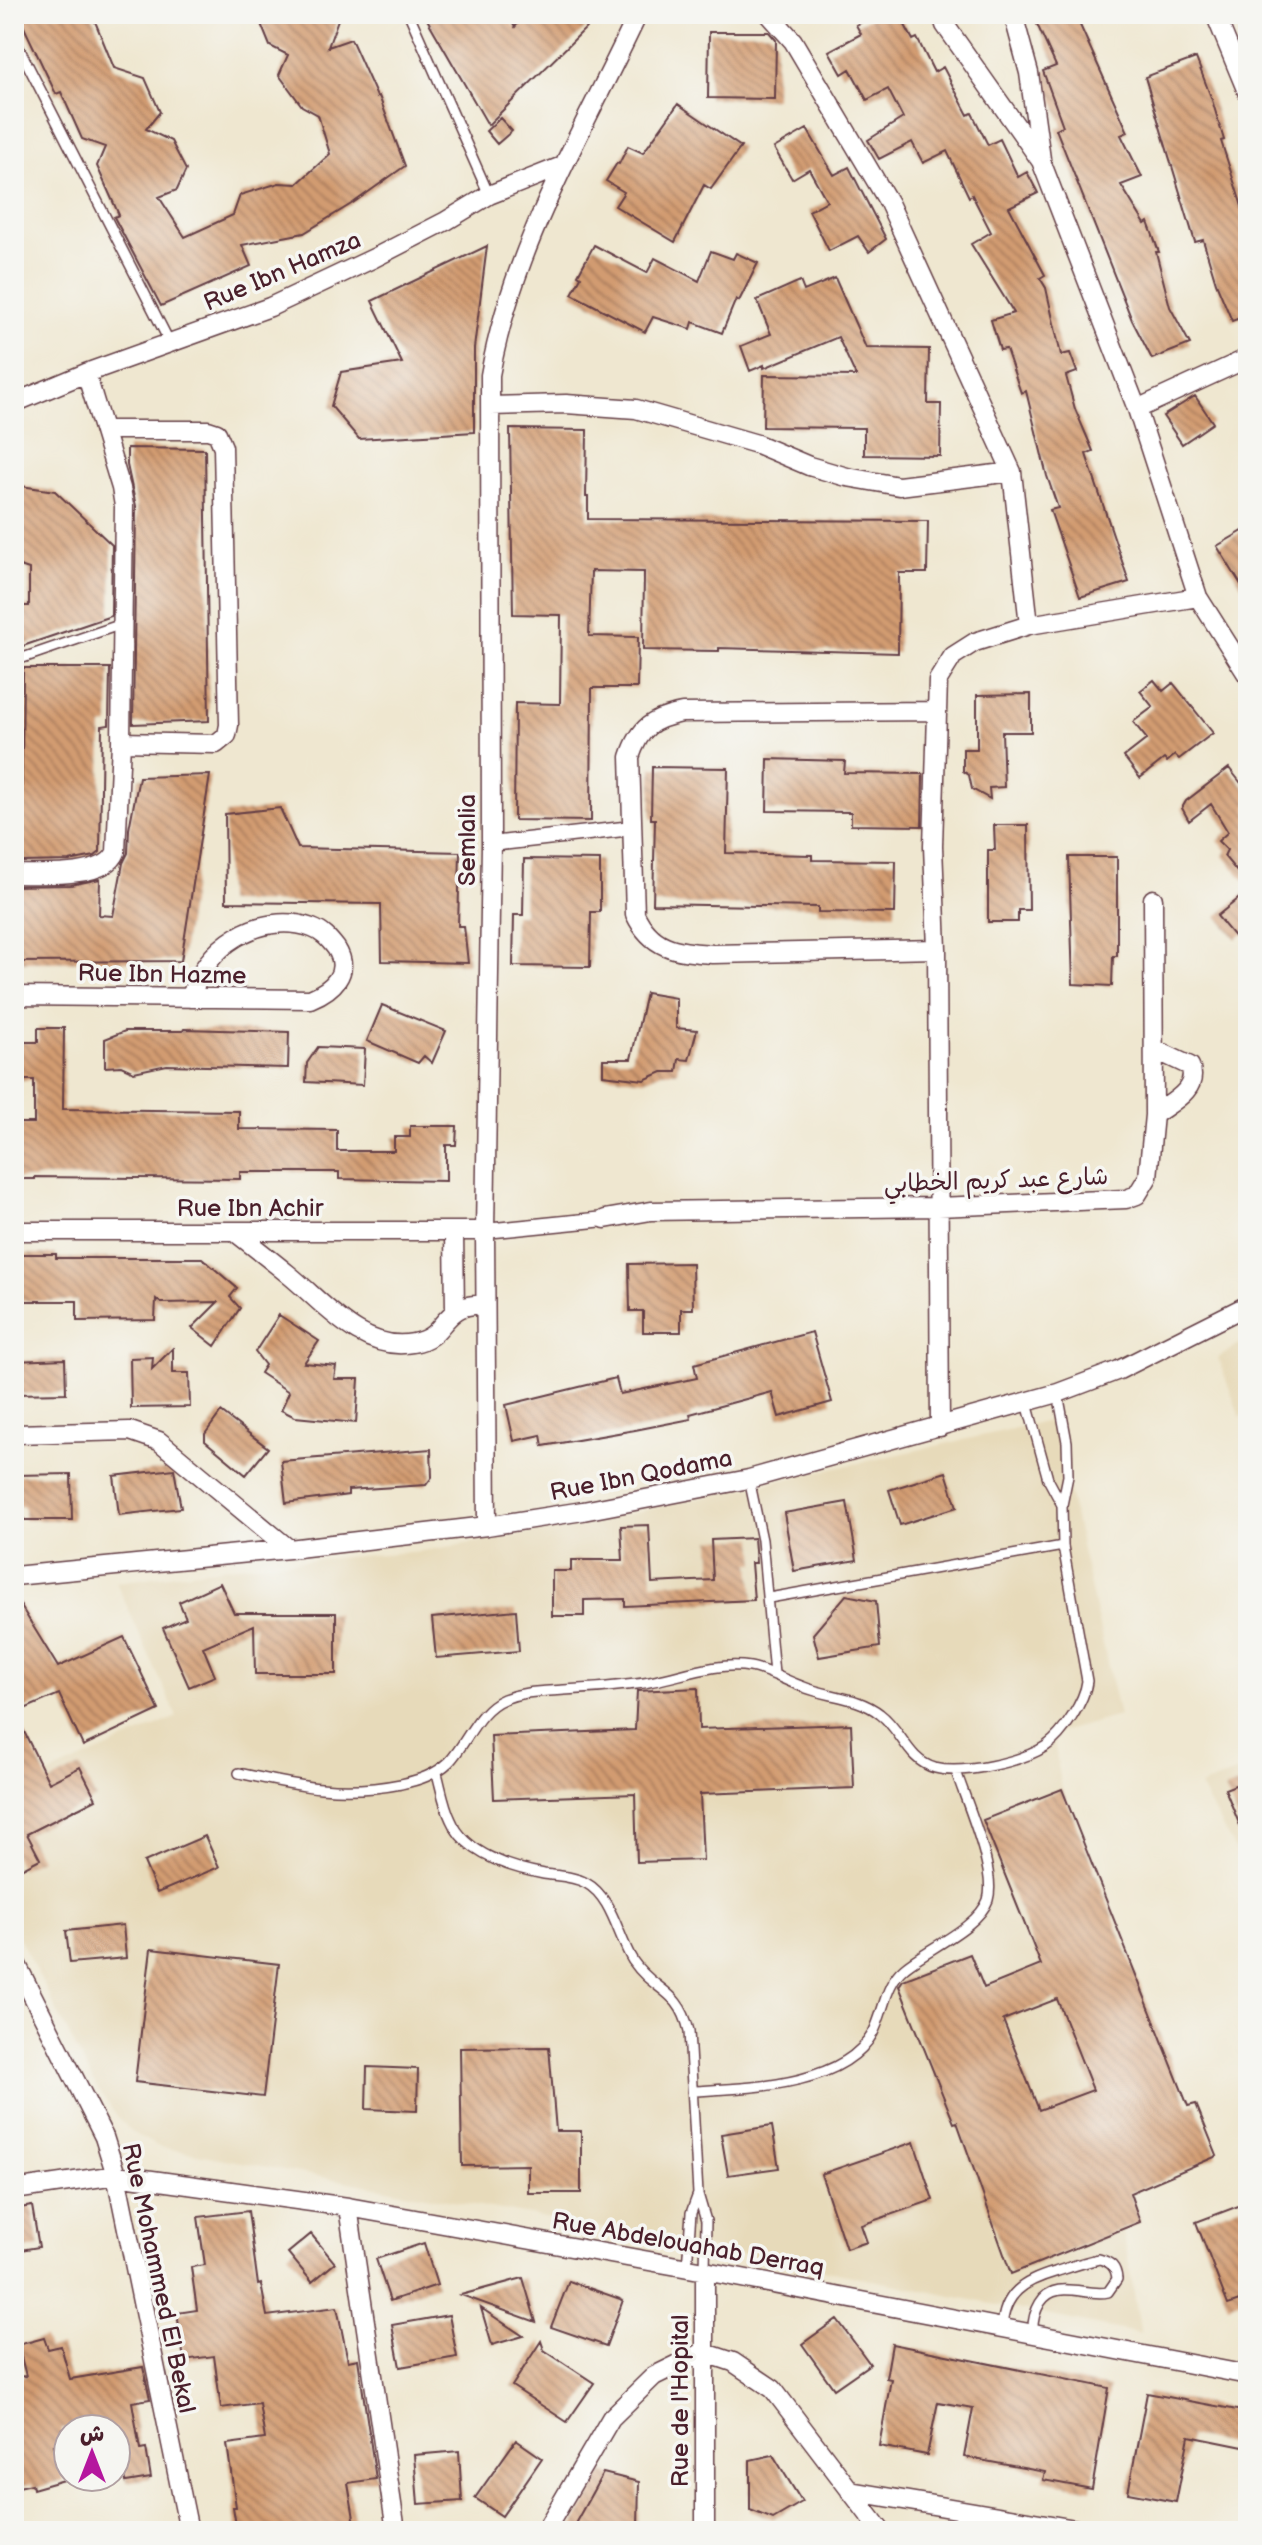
<svg xmlns="http://www.w3.org/2000/svg" width="1262" height="2545" font-family="'Balsamiq Sans','Playpen Sans Arabic',sans-serif">
  <style>
    .built { fill: #e7daba }
    .building { fill: url(#building-back-hatch); fill-rule: evenodd }
    .lines { fill: none; stroke-linecap: round; stroke-linejoin: round }
    .service-casing { stroke: #633d44; stroke-width: 12 }
    .pedestrian-casing { stroke: #633d44; stroke-width: 17 }
    .minor-casing { stroke: #633d44; stroke-width: 21 }
    .service { stroke: #fff; stroke-width: 9 }
    .pedestrian { stroke: #fff; stroke-width: 14 }
    .minor { stroke: #fff; stroke-width: 18 }
    .labels { text-anchor: middle; stroke-width: 7; stroke-linejoin: round; paint-order: stroke }
    .street-label { font-size: 24px; fill: #4a1f2b; stroke: #f6f6f2 }
  </style>
  <defs>
    <pattern id="building-back-hatch" width="6" height="6" patternUnits="userSpaceOnUse" patternTransform="scale(2)"><rect width="6" height="6" fill="#d29b71"/><path d="M-1 5l2 2M0 0l6 6M5-1l2 2" fill="none" stroke="#ac7e5d"/></pattern>
  </defs>
  <rect width="100%" height="100%" fill="#f6f6f2"/>
  <filter id="ink" filterUnits="userSpaceOnUse"><feTurbulence type="fractalNoise" baseFrequency=".0125" numOctaves="2"/><feDisplacementMap in="SourceGraphic" scale="16" xChannelSelector="R" yChannelSelector="G"/><feConvolveMatrix kernelMatrix="1 2 1 2 8 2 1 2 1" color-interpolation-filters="sRGB"/></filter>
  <filter id="wash" filterUnits="userSpaceOnUse"><feTurbulence type="fractalNoise" baseFrequency=".006" numOctaves="4" result="noise"/><feDisplacementMap in="SourceGraphic" scale="32" xChannelSelector="R" yChannelSelector="G"/><feGaussianBlur stdDeviation="1.8" result="paint"/><feColorMatrix in="noise" values="0 0 0 0 0 0 0 0 0 0 0 0 0 0 0 0 0 1.4 0 .05"/><feComposite in="paint" operator="in"/></filter>
  <g filter="url(#wash)">
    <rect width="100%" height="100%" fill="#efe7d0"/>
    <path class="built" d="M1248 1338V1414L1240 1417 1218 1358Z
      M1053 1420 1119 1716 1053 1734 1062 1789 1188 2106 1196 2103 1217 2156 1130 2193 1140 2222 1123 2230 1141 2334 748 2255 159 2147 131 2132 113 2111 95 2085 14 1928V1790L177 1717 116 1582 245 1565 422 1551 565 1528Z
      M1248 1768V1873L1200 1787Z"/>
    <g id="blocks">
      <path class="building" d="M28 14H92L114 68 145 78 160 112 146 129 171 141 186 170 177 190 159 197 185 237 233 215 240 195 279 183 297 184 330 154 318 115 302 106 279 75 288 55 270 46 257 14H340L328 47 351 39 377 97 379 96 405 166 353 203 304 233 242 245 251 266 161 306 114 217 119 215 97 166 105 147 82 139 61 92 56 94 22 23Z
        M424 14H506L515 27 525 14H600L488 125Z
        M877 14H899L913 40 917 38 934 72 943 67 968 115 972 113 988 145 1000 139 1018 177 1027 172 1038 193 1009 207 1045 275 1040 278 1046 288 1061 355 1070 353 1077 372 1066 376 1075 409 1093 451 1086 454 1129 582 1080 597 1050 510 1058 508 1047 476 1026 391 1021 393 1006 349 1000 350 991 320 1014 313 971 244 991 232 972 195 969 197 947 151 923 163 912 142 879 159 868 140 903 118 888 89 867 100 850 69 842 74 829 51 861 34 856 25Z
        M1037 14H1075L1128 132 1121 135 1142 177 1121 185 1145 224 1148 222 1159 252H1156L1170 307 1190 344 1152 359 1132 320 1056 129 1063 126 1043 71 1056 66 1036 22 1040 20Z
        M709 32H769L776 40 775 99 708 98Z
        M1196 58 1212 100 1224 140 1221 141 1248 225 1242 227 1248 246V315L1232 321 1216 283 1203 240 1195 242 1145 77Z
        M678 104 741 147 711 189 704 185 675 242 615 206 624 192 606 181 617 163 619 164 628 146 643 153Z
        M500 118 512 131 497 144 486 131Z
        M807 129 834 175 849 167 886 239 869 252 858 236 829 251 809 211 827 201 809 169 792 179 774 148Z
        M594 245 647 273 655 258 699 281 711 251 733 259 736 253 758 263 739 301 736 299 722 333 693 322 691 329 653 317 645 332 572 294 581 277 578 275Z
        M487 246 474 348V432L359 439 331 406 341 372 402 363 372 301Z
        M835 278 866 348 929 349 928 404H941L940 456 864 455V428L763 427 764 375 856 376 838 337 764 368V365L750 371 741 346 771 334 757 300 800 281 804 291Z
        M1195 396 1213 423 1182 444 1163 416Z
        M510 429 587 430 586 497H588V519L928 521 927 573H899L898 653 719 648V651L643 650 644 572 591 571 589 636 638 637 637 688H592L591 821 514 820 515 703 560 704 561 615 513 614Z
        M127 448 205 449 209 721 133 724 136 506 127 465Z
        M14 485 55 491 112 545 111 616 14 649V606H29V569L14 564Z
        M1248 528V596L1217 546Z
        M23 668H110L109 725 102 726 100 852 95 856 69 861 21 862Z
        M1154 680 1163 691 1173 683 1213 733 1179 759 1175 755 1167 762 1164 759 1140 778 1124 757 1147 739 1133 722 1153 707 1140 691Z
        M1031 694V732H1002L1004 787 989 788 990 799 972 789 969 775 963 771V749H977V695Z
        M768 759 845 761 844 773 923 774 922 826 851 825V812L767 811Z
        M652 767 728 768 726 853 812 855V860L896 861 895 913 818 912V907L653 904 655 819H651Z
        M1229 768 1248 792V885L1224 856 1227 850 1218 841 1228 832 1211 804 1189 821 1182 808 1186 801Z
        M210 775 181 961 14 962V886L71 885 100 879 99 915 113 916 123 863 128 853 129 829 139 777Z
        M280 808 298 848 460 852 458 926H464L468 963 382 961 381 904 226 902 225 814Z
        M994 825H1028L1029 910H1018V922H988V850H995Z
        M1069 857H1117V956H1113L1112 986 1073 984Z
        M524 859 600 860V912H591L590 967 513 966 514 915H523Z
        M1248 891V930L1236 939 1217 916Z
        M646 993 676 998V1028L697 1030 689 1060 679 1059 677 1072H662L644 1080 603 1075V1059H631Z
        M382 1005 446 1031 432 1063 424 1056 418 1063 367 1041Z
        M38 1028H64L63 1109 239 1111V1129L337 1130V1151H394V1137H410V1126H457L456 1145H446V1181L339 1179V1172H240V1179L35 1177V1179H14V1123H34V1080H14V1042H38Z
        M184 1029 289 1032 288 1068 167 1065 134 1072 121 1066 105 1067V1039L125 1031H183Z
        M318 1047 365 1049 363 1085 306 1082 307 1063Z
        M14 1254H56V1258H202L237 1288 230 1297 240 1308 215 1346 192 1328 218 1302 161 1303 156 1299 155 1320 77 1321V1301H14Z
        M692 1263 693 1309H681V1332H643V1311H630L629 1264Z
        M279 1315 319 1341 304 1363 336 1366 334 1379H359L356 1423 295 1417 281 1410 289 1392 260 1373 265 1365 255 1352Z
        M812 1332 832 1402 779 1417 772 1392 690 1414 691 1419 635 1430 543 1446 541 1435 514 1441 506 1405 616 1378 620 1394 697 1378 694 1364Z
        M173 1348V1373H189L190 1407 131 1408 130 1358 153 1357 152 1369Z
        M65 1359 66 1393 14 1394V1361Z
        M221 1412 268 1448 246 1475 205 1441V1434Z
        M431 1449 432 1477 426 1485 348 1490V1495L286 1503 281 1461Z
        M174 1469 181 1508 119 1515 114 1476Z
        M946 1472 957 1507 900 1525 889 1490Z
        M71 1474 72 1520H24V1506H14V1475Z
        M847 1502 857 1560 794 1571 784 1513Z
        M649 1525 652 1583 713 1580 711 1540 754 1538 756 1563H751L754 1600 625 1606V1599L584 1600V1616H552V1571H571V1560H623L621 1526Z
        M220 1583 234 1613H336V1674H255L254 1625 203 1647 215 1676 189 1687 163 1628 186 1618 179 1602Z
        M14 1595 58 1667 124 1637 159 1710 83 1746 59 1694 15 1713 49 1783 80 1767 96 1799 27 1834 40 1859 21 1869 14 1855Z
        M846 1595 876 1601 880 1647 819 1657 813 1634Z
        M516 1610 519 1651 436 1658 432 1618Z
        M698 1688 699 1729 851 1724 854 1788 700 1794 703 1860 637 1862 635 1794 494 1799 491 1736 635 1730 637 1691Z
        M1248 1780V1843H1247L1225 1789Z
        M1062 1789 1188 2106 1196 2104 1217 2156 1130 2193 1140 2222 1011 2274 957 2122 954 2123 899 1986 903 1980 970 1954 984 1988 1041 1965 983 1820ZM1057 1999 1093 2090 1039 2110 1003 2020Z
        M205 1836 219 1867 157 1893 144 1862Z
        M123 1925 126 1958 70 1963 66 1931Z
        M151 1949 279 1964 263 2097 135 2082Z
        M549 2047 556 2131H581V2193H528V2165L462 2166 460 2048Z
        M367 2067 418 2069 417 2111 366 2109Z
        M772 2126 779 2168 728 2175 721 2134Z
        M914 2142 933 2200 861 2225 867 2242 846 2249 821 2174Z
        M1241 2205 1248 2224V2298L1228 2305 1196 2222Z
        M32 2206 39 2247 14 2251V2209Z
        M248 2211 258 2285 261 2284 267 2316 337 2307 348 2361 358 2359 376 2479 348 2483 355 2524 334 2528V2531H237L233 2507H236L227 2444 265 2439 259 2403 221 2408 214 2356 184 2360 177 2313 197 2310 191 2267 205 2265 198 2217Z
        M311 2234 335 2263 312 2282 288 2253Z
        M424 2243 437 2285 390 2301 376 2259Z
        M523 2278 536 2322 461 2295Z
        M569 2281 623 2300 606 2346 551 2327Z
        M481 2308 523 2336 492 2345Z
        M449 2315 457 2357 400 2367 392 2325Z
        M837 2319 870 2364 834 2389 802 2344Z
        M44 2338 48 2349 61 2346 70 2379 143 2367 150 2399 132 2402 140 2449 146 2448 151 2478 126 2482 121 2449 116 2450V2429H62L65 2443 54 2445 64 2480 33 2489 32 2484 14 2488V2377L26 2376 18 2345Z
        M541 2341 544 2350 594 2383 567 2422 512 2386Z
        M892 2344 1109 2388 1092 2489 1043 2480 1045 2472 964 2457 973 2408 938 2402 927 2455 879 2446 891 2379 886 2378Z
        M1147 2393 1248 2412V2448L1189 2436 1176 2502 1128 2493Z
        M516 2440 542 2458 502 2516 475 2498Z
        M459 2451 462 2501 418 2504 414 2455Z
        M773 2455 802 2502 773 2519 750 2510V2460Z
        M603 2473 639 2482 638 2525 630 2531H571Z"/>
    </g>
  </g>
  <g filter="url(#ink)">
    <use href="#blocks" fill-opacity="0" stroke="#633d44" stroke-width="2"/>
    <g class="lines">
      <g class="service-casing">
        <path id="service" d="M409 14 489 195
          M14 38 170 343
          M14 661 122 624
          M1027 1403 1048 1479 1062 1505
          M749 1479 762 1540 774 1674
          M769 1598 1063 1546
          M239 1773C298 1786 340 1796 401 1784 419 1780 435 1775 449 1762 468 1742 477 1710 504 1699 524 1691 543 1692 564 1690 588 1689 612 1687 636 1684 674 1680 711 1661 750 1667 768 1670 784 1680 801 1686 827 1697 858 1696 880 1714 902 1730 907 1760 935 1768 962 1775 1022 1762 1046 1746 1063 1735 1085 1700 1087 1681L1063 1546 1062 1505 1068 1476 1067 1442 1058 1393
          M437 1773C441 1788 444 1806 451 1820 465 1854 512 1868 544 1874 557 1876 574 1876 586 1883 612 1897 618 1937 633 1961 654 1992 679 1988 689 2031L698 2194 706 2221 705 2271
          M693 2091C747 2088 843 2087 873 2033 884 2012 885 1984 904 1968 926 1949 978 1928 988 1900 997 1871 966 1802 956 1771
          M687 2268 691 2213 698 2194
          M1002 2328C1004 2293 1024 2281 1055 2272 1070 2267 1084 2262 1099 2259 1111 2262 1116 2267 1117 2279L1108 2292C1086 2297 1055 2278 1040 2303 1034 2313 1032 2323 1033 2335"/>
      </g>
      <g class="pedestrian-casing">
        <path id="pedestrian" d="M491 844 632 828
          M485 1231 605 1219"/>
      </g>
      <g class="minor-casing">
        <path id="minor" d="M769 14 793 41 889 203 1012 472 1029 625
          M942 14 945 25 1041 161 1137 409 1198 597 1248 676
          M1013 14 1029 73 1041 159
          M1215 14 1248 94
          M14 403 86 373 270 307 374 258 446 221 489 195 562 166
          M490 406 566 404 636 409 757 444 809 466 847 477 899 486 1012 472
          M1137 409 1248 358
          M105 430H208L217 433 223 447 229 725 227 735 216 744 121 742
          M936 711 682 713C652 719 640 727 630 757L635 914C652 950 676 951 713 954L937 949
          M14 874C39 874 106 879 116 852L121 742 124 506 121 488 86 373
          M14 996 310 999C332 990 352 973 336 948 329 939 323 932 312 928 260 910 203 947 191 998
          M1154 1115C1170 1103 1200 1090 1190 1066L1154 1049
          M605 1219 651 1211 938 1207 1126 1199 1137 1195 1148 1177 1154 1115 1153 899
          M14 1231H485
          M454 1231 455 1312
          M235 1232C253 1246 271 1260 288 1274 323 1302 362 1353 413 1343 439 1338 438 1324 456 1311 464 1305 475 1305 485 1304
          M940 1427 937 949 933 846 938 680 953 656 975 642 1029 625 1198 597
          M14 1434 130 1431 159 1441 289 1549
          M487 1526 485 1231 491 844 490 375C513 245 583 132 638 14
          M14 1576 289 1549 487 1526 583 1511 749 1479 1058 1393 1119 1370 1248 1305
          M14 1959 104 2137 116 2175 189 2531
          M14 2190 116 2175 348 2207 705 2271 1248 2375
          M348 2207 396 2531
          M705 2271V2531
          M850 2491 1087 2531
          M545 2531 611 2418 654 2376 703 2352 733 2362 773 2389 881 2531"/>
      </g>
      <use href="#service" class="service"/>
      <use href="#pedestrian" class="pedestrian"/>
      <use href="#minor" class="minor"/>
    </g>
  </g>
  <g class="labels">
    <g class="street-label">
      <text transform="translate(282 271) rotate(-23)" y="8">Rue Ibn Hamza</text>
      <text transform="translate(467 840) rotate(-90)" y="8">Semlalia</text>
      <text transform="translate(162 974) rotate(1)" y="8">Rue Ibn Hazme</text>
      <text transform="translate(996 1180) rotate(-2)" y="8">شارع عبد كريم الخطابي</text>
      <text x="250" y="1216">Rue Ibn Achir</text>
      <text transform="translate(641 1475) rotate(-11)" y="8">Rue Ibn Qodama</text>
      <text transform="translate(688 2244) rotate(10)" y="8">Rue Abdelouahab Derraq</text>
      <text transform="translate(159 2278) rotate(78)" y="8">Rue Mohammed El Bekal</text>
      <text transform="translate(680 2401) rotate(-90)" y="8">Rue de l'Hopital</text>
    </g>
  </g>
  <rect width="1262" height="2545" fill="none" stroke="#f6f6f2" stroke-width="48"/>
  <g transform="translate(92 2453)"><circle r="38" fill="#f6f6f2" stroke="#b1a0a2" stroke-width="2"/>
  <path d="M0-6L14 30L0 20L-14 30Z" fill="#b5179e"/>
  <text y="-12" font-size="22" font-weight="bold" text-anchor="middle" fill="#4a1f2b">ش</text>
  </g>
</svg>
